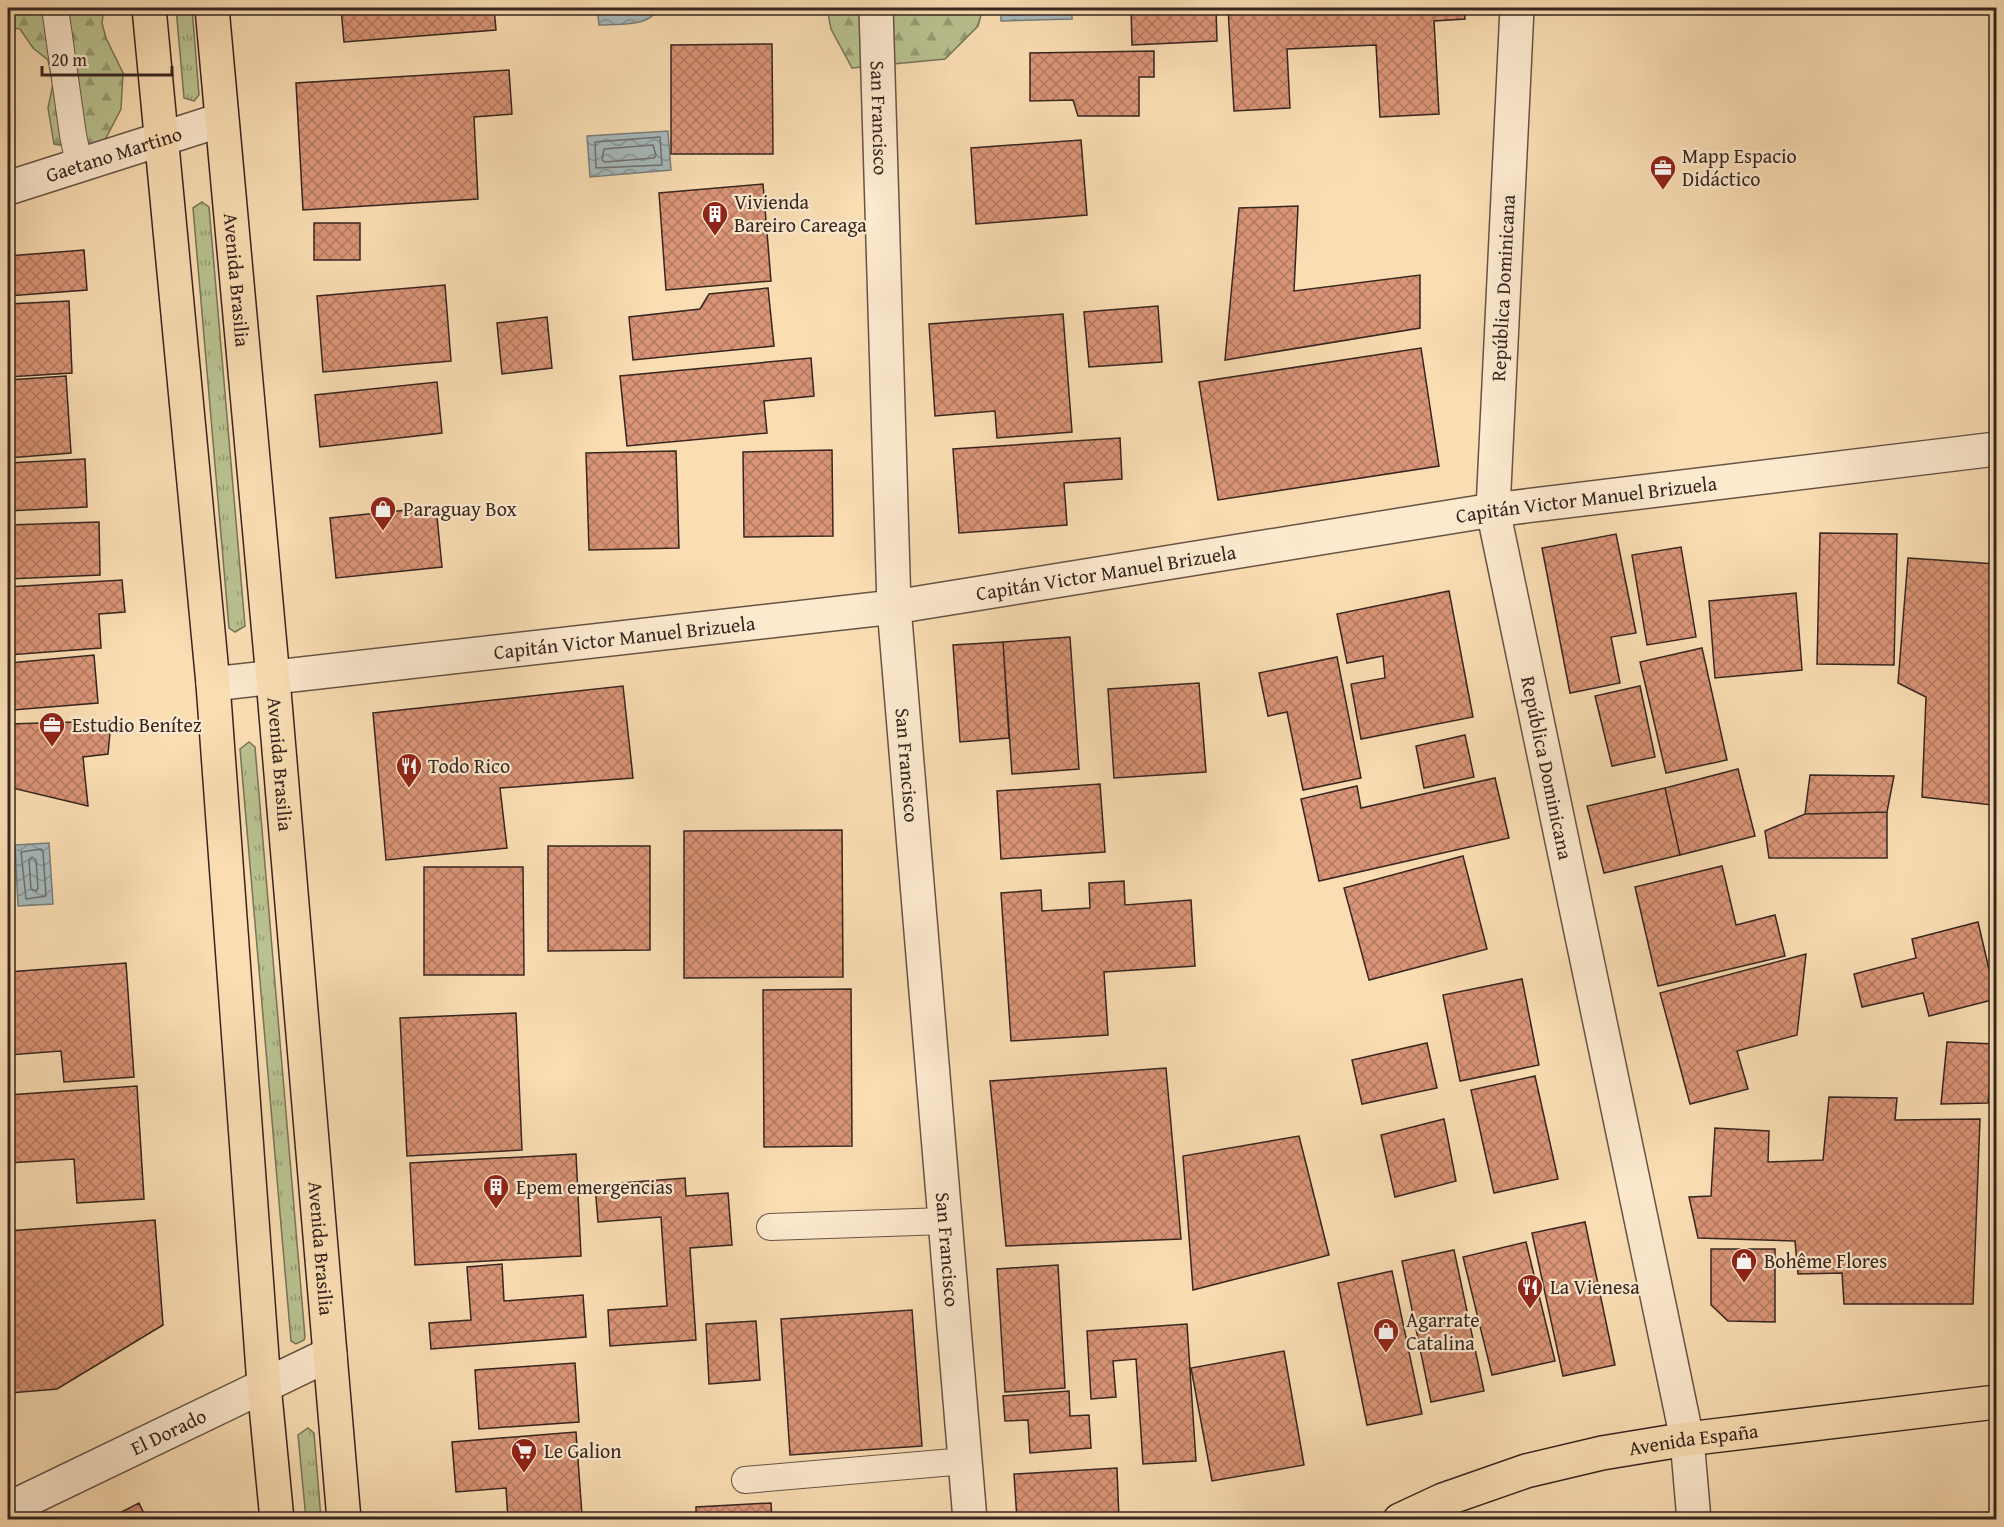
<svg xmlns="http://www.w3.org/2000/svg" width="2004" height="1527" font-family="'Gentium Book Plus',serif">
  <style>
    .grass { fill: url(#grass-tufts); stroke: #787458; stroke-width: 1.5 }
    .forest { fill: url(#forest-firs); stroke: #787458; stroke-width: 1.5 }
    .water { fill: url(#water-waves); stroke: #797e7c; stroke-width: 1.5 }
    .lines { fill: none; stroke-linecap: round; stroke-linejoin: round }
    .shore { stroke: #6e6f6d; stroke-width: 1.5 }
    .building { fill: url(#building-cross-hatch); stroke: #362620; stroke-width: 1.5 }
    .service-casing { stroke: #675445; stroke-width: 28 }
    .minor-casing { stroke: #675445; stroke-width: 36 }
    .tertiary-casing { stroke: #675445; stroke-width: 36 }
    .primary-casing { stroke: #362620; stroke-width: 36 }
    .service { stroke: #fce9ce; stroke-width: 26 }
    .minor { stroke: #fce9ce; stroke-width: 33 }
    .tertiary { stroke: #fce9ce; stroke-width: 33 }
    .primary { stroke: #faddb3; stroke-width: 33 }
    .labels { text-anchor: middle; stroke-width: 4.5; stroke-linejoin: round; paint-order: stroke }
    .street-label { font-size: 20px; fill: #362620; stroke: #fce9ce }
    .poi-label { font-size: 20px; fill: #362620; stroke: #fce9ce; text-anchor: start }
  </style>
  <defs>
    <pattern id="grass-tufts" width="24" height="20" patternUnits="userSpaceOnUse" patternTransform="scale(1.5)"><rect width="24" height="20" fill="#b9c290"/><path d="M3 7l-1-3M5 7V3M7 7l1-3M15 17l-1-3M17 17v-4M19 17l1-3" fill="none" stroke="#979d75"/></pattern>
    <pattern id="forest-firs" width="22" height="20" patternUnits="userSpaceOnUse" patternTransform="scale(1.5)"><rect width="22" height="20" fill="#b9c290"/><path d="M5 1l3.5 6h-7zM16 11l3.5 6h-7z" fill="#979d75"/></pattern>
    <pattern id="water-waves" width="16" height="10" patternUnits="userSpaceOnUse" patternTransform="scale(1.5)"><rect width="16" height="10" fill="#a5b8ba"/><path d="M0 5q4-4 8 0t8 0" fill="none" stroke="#879597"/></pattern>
    <pattern id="building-cross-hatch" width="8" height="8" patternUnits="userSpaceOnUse" patternTransform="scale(1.5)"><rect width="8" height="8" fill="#da9477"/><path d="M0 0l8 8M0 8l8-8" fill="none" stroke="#b27961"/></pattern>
  </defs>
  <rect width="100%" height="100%" fill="#faddb3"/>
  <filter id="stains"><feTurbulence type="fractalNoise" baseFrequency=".00333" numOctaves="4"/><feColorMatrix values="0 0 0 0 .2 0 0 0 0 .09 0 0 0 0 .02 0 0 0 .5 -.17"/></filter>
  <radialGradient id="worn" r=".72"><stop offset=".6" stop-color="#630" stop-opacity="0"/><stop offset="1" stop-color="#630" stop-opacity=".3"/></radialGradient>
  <path class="grass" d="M176 8H192L199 95 194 101 184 98Z
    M202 202 209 207 245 626 235 632 229 628 193 208Z
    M249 742 255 747 305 1337 304 1340 296 1344 291 1341 240 749Z
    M308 1428 314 1433 321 1519H306L298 1435Z"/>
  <path class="forest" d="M8 8H104L102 23 106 38 123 73 121 109 105 140 80 148 54 144 48 108 53 84 48 60 33 48 20 29 8 27Z
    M827 8H983L978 26 945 59 852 68 831 29Z"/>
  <path class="water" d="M597 8H657C652 27 616 24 599 25Z
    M1001 8H1072V19L1001 21Z
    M668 131 671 170 590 177 587 136Z
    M49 843 53 904 18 906 15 845Z"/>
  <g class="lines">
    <path class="shore" d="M1007 8 1010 15 1063 13 1066 8
      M660 137 662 165 596 168 595 142Z
      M653 145 656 155 654 158 605 162 602 160 604 149Z
      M41 849 43 852 46 896 26 899 21 852Z
      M32 857 36 860 38 888 36 891 31 889 29 860Z"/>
  </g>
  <path class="building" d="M341 8H494L496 30 344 42Z
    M1131 8H1216L1217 41 1132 45Z
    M1228 8H1464L1465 19 1434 21 1439 114 1380 117 1376 45 1287 49 1290 108 1234 111Z
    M772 44 773 154H671V45Z
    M1154 51V77H1139V116H1078L1073 100 1030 101V53Z
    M509 70 512 114 474 117 478 199 303 210 296 83Z
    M1081 140 1087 215 976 224 971 148Z
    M763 184 771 281 666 290 659 193Z
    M1298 206 1294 291 1420 275V328L1225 360 1239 208Z
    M314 223H360V260H314Z
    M84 250 87 290 8 296V256Z
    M445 285 451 361 323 372 317 296Z
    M768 288 774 346 633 360 629 317 700 309 709 294Z
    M69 301 72 373 8 377V304Z
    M1158 306 1162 362 1089 367 1084 312Z
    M1063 314 1072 432 997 438 995 411 935 416 929 324Z
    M547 317 552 368 502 374 497 323Z
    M1421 348 1439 466 1218 500 1199 382Z
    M811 358 814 396 764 401 767 433 627 446 620 376Z
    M66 376 71 453 8 458V380Z
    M437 382 442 433 320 447 315 395Z
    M1120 438 1122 479 1064 483 1067 525 959 533 953 449Z
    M832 450 833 536 744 537 743 452Z
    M676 451 679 548 589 550 586 453Z
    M85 459 87 507 8 511V463Z
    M436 507 442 567 336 578 330 518Z
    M99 522 100 575 8 579V525Z
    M1820 533 1897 534 1894 665 1817 664Z
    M1616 534 1636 633 1611 637 1620 683 1570 693 1542 548Z
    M1681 547 1696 637 1647 645 1632 555Z
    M1908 558 1996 564V757L1992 805 1922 797 1926 697 1898 683Z
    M122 580 125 612 99 614 101 648 8 655V587Z
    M1449 591 1473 717 1361 739 1351 684 1385 678 1383 656 1347 663 1337 614Z
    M1796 593 1802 670 1715 678 1709 601Z
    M1070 637 1079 769 1012 774 1003 642Z
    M1003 642 1009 738 960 742 953 645Z
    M1702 648 1727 760 1666 773 1640 662Z
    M94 655 98 703 13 710 10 663Z
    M1337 657 1361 778 1303 790 1287 712 1268 716 1259 673Z
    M1199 683 1206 772 1114 778 1108 689Z
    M623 686 633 778 500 788 507 848 386 860 373 713Z
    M1640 686 1655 757 1612 766 1595 696Z
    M111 721 108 754 83 757 88 806 8 787V724Z
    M1465 735 1474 777 1424 788 1416 746Z
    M1738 769 1755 836 1680 855 1665 788Z
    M1810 775 1894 776 1887 812 1805 814Z
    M1495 778 1509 838 1319 881 1301 799 1357 786 1361 808Z
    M1100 784 1105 852 1001 859 997 791Z
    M1665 788 1680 855 1604 873 1587 806Z
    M1887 812V858H1769L1765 831 1805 814Z
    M842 830 843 977 684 978V831Z
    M548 846H650V950L548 951Z
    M1463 856 1487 949 1369 980 1344 888Z
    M1722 866 1736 925 1775 915 1785 956 1658 986 1635 887Z
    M424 867H523L524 975H424Z
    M1124 881 1125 905 1191 900 1195 966 1104 972 1108 1035 1011 1041 1001 893 1041 890 1042 911 1090 908 1089 883Z
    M1978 922 1996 999 1929 1016 1923 993 1862 1007 1854 974 1916 958 1912 939Z
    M1806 954 1797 1035 1737 1051 1748 1089 1690 1104 1660 993Z
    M126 963 134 1077 64 1082 61 1051 8 1055V972Z
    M1522 979 1539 1065 1460 1081 1443 995Z
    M851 989 852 1146 764 1147 763 990Z
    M516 1013 522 1150 407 1156 400 1018Z
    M1947 1042 1995 1044 1988 1103 1941 1104Z
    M1427 1043 1437 1088 1362 1104 1352 1060Z
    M1166 1068 1181 1239 1006 1246 990 1081Z
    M1535 1076 1558 1179 1494 1193 1471 1090Z
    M137 1086 144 1199 77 1203 74 1159 8 1163V1095Z
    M1829 1097 1897 1098 1895 1120 1980 1119 1973 1304H1844L1842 1273 1798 1274 1795 1241 1698 1238 1689 1197 1711 1196 1715 1128 1769 1131 1768 1162 1823 1160Z
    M1444 1119 1456 1181 1395 1197 1381 1135Z
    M1299 1136 1329 1255 1193 1290 1183 1156Z
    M576 1154 581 1256 415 1265 410 1163Z
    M685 1178 686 1196 728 1193 732 1245 690 1248 696 1340 610 1346 608 1310 667 1306 661 1217 598 1222 595 1185Z
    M155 1220 163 1325 57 1389 10 1393 8 1356V1231Z
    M1585 1222 1615 1365 1563 1376 1532 1233Z
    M1526 1242 1555 1361 1492 1375 1463 1257Z
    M1711 1249H1775V1322L1728 1321 1711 1305Z
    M1454 1250 1484 1391 1431 1402 1402 1261Z
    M502 1264 504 1301 583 1295 586 1337 431 1349 429 1323 471 1320 467 1267Z
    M1058 1265 1065 1388 1005 1392 997 1269Z
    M1392 1271 1422 1414 1367 1425 1338 1283Z
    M912 1310 922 1446 790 1455 781 1319Z
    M756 1321 760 1380 709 1384 706 1324Z
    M1187 1324 1196 1461 1143 1464 1136 1359 1113 1361 1116 1397 1091 1399 1087 1331Z
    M1284 1351 1304 1465 1212 1481 1191 1368Z
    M575 1363 579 1422 479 1429 475 1370Z
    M1069 1391 1070 1416 1089 1415 1091 1448 1030 1453 1028 1420 1005 1421 1003 1396Z
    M576 1432 582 1515 508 1520 506 1488 456 1492 452 1442Z
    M1117 1468 1119 1520H1017L1014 1474Z
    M139 1503 147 1520H106Z
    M771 1503 772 1520H696V1507Z"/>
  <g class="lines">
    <g class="service-casing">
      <path id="service" d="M55 8 73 135 79 164
        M770 1227 945 1221
        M745 1480 965 1461"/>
    </g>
    <g class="minor-casing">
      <g id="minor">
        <path id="s1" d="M876 8 894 607 970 1520"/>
        <path id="s2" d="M8 188 221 120"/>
        <path id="s3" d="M213 684 894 607 1493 510 1996 449"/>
        <path id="s4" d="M8 1509 330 1354"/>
      </g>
    </g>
    <g class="tertiary-casing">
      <g id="tertiary">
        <path id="s5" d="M1517 8 1493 510 1687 1439 1694 1520"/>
      </g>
    </g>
    <g class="primary-casing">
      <g id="primary">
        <path d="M149 8 213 684 264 1385 277 1520"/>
        <path id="s6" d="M212 8 273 679 344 1520"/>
        <path id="s7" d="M1400 1520 1443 1500 1526 1471 1602 1453 1687 1439 1996 1402"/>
      </g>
    </g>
    <use href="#service" class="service"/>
    <use href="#minor" class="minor"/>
    <use href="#tertiary" class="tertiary"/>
    <use href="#primary" class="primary"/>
  </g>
  <defs>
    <g id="office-pin" transform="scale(1.35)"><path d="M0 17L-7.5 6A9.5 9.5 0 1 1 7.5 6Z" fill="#8f2418" stroke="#fce9ce"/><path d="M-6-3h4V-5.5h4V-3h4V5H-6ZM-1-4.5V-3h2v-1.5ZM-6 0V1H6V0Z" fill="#fff"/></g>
    <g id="building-pin" transform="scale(1.35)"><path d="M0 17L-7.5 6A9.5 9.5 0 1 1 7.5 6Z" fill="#8f2418" stroke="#fce9ce"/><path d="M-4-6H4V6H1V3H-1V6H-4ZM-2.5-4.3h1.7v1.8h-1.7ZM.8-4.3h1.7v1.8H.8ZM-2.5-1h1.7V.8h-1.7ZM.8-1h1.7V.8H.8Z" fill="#fff"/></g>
    <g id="shop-pin" transform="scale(1.35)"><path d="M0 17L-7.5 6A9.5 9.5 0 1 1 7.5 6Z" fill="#8f2418" stroke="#fce9ce"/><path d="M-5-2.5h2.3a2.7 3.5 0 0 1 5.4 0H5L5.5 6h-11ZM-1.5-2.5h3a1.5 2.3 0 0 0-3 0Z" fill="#fff"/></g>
    <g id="restaurant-pin" transform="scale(1.35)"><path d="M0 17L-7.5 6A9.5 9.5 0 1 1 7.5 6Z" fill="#8f2418" stroke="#fce9ce"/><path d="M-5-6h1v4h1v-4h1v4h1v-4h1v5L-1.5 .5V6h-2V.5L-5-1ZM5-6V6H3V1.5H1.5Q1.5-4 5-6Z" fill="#fff"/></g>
    <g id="supermarket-pin" transform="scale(1.35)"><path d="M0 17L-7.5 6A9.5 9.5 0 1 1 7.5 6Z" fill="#8f2418" stroke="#fce9ce"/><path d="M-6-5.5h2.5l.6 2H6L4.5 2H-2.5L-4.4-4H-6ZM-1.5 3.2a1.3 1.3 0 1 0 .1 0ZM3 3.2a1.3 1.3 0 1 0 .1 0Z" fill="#fff"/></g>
  </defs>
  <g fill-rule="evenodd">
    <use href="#office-pin" x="1663" y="168"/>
    <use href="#building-pin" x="715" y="214"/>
    <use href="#shop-pin" x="383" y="509"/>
    <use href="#office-pin" x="52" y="725"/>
    <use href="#restaurant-pin" x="409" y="766"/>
    <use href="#building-pin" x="496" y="1187"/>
    <use href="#shop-pin" x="1744" y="1261"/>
    <use href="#restaurant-pin" x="1530" y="1287"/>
    <use href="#shop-pin" x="1386" y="1331"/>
    <use href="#supermarket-pin" x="524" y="1451"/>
  </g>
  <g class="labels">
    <g class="street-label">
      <text dy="7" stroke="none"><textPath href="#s1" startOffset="110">San Francisco</textPath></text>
      <text dy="7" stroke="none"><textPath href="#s2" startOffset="111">Gaetano Martino</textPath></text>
      <text dy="7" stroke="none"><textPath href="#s6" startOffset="273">Avenida Brasilia</textPath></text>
      <text transform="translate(1503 288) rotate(-87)" y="7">República Dominicana</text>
      <text dy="7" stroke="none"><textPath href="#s3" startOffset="1386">Capitán Victor Manuel Brizuela</textPath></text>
      <text dy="7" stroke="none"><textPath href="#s3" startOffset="900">Capitán Victor Manuel Brizuela</textPath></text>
      <text dy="7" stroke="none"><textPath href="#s3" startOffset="414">Capitán Victor Manuel Brizuela</textPath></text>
      <text dy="7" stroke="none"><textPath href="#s6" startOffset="759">Avenida Brasilia</textPath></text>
      <text dy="7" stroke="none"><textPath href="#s1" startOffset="758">San Francisco</textPath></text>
      <text dy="7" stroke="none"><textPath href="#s5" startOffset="766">República Dominicana</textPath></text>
      <text dy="7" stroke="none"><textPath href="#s6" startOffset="1245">Avenida Brasilia</textPath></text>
      <text dy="7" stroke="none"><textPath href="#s1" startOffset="1244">San Francisco</textPath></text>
      <text dy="7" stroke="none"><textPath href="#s4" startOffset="178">El Dorado</textPath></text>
      <text dy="7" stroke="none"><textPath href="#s7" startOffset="306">Avenida España</textPath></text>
    </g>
    <g class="poi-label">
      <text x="1682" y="163">Mapp Espacio<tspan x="1682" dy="23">Didáctico</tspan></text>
      <text x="734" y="209">Vivienda<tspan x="734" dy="23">Bareiro Careaga</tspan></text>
      <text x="403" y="516">Paraguay Box</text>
      <text x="72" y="732">Estudio Benítez</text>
      <text x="428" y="773">Todo Rico</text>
      <text x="516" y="1194">Epem emergencias</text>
      <text x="1764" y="1268">Bohême Flores</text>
      <text x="1550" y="1294">La Vienesa</text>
      <text x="1406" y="1327">Agarrate<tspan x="1406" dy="23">Catalina</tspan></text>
      <text x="544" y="1458">Le Galion</text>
    </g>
  </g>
  <rect width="2004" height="1527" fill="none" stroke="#faddb3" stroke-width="30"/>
  <rect x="9" y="9" width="1986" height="1509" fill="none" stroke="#362620" stroke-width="3"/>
  <rect x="15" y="15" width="1974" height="1497" fill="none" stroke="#362620" stroke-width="1.5"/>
  <path d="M42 66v9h130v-9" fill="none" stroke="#362620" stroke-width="3"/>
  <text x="51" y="66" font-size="18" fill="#362620" stroke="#fce9ce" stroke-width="4.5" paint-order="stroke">20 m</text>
  <rect width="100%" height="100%" filter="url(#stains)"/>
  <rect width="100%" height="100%" fill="url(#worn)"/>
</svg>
